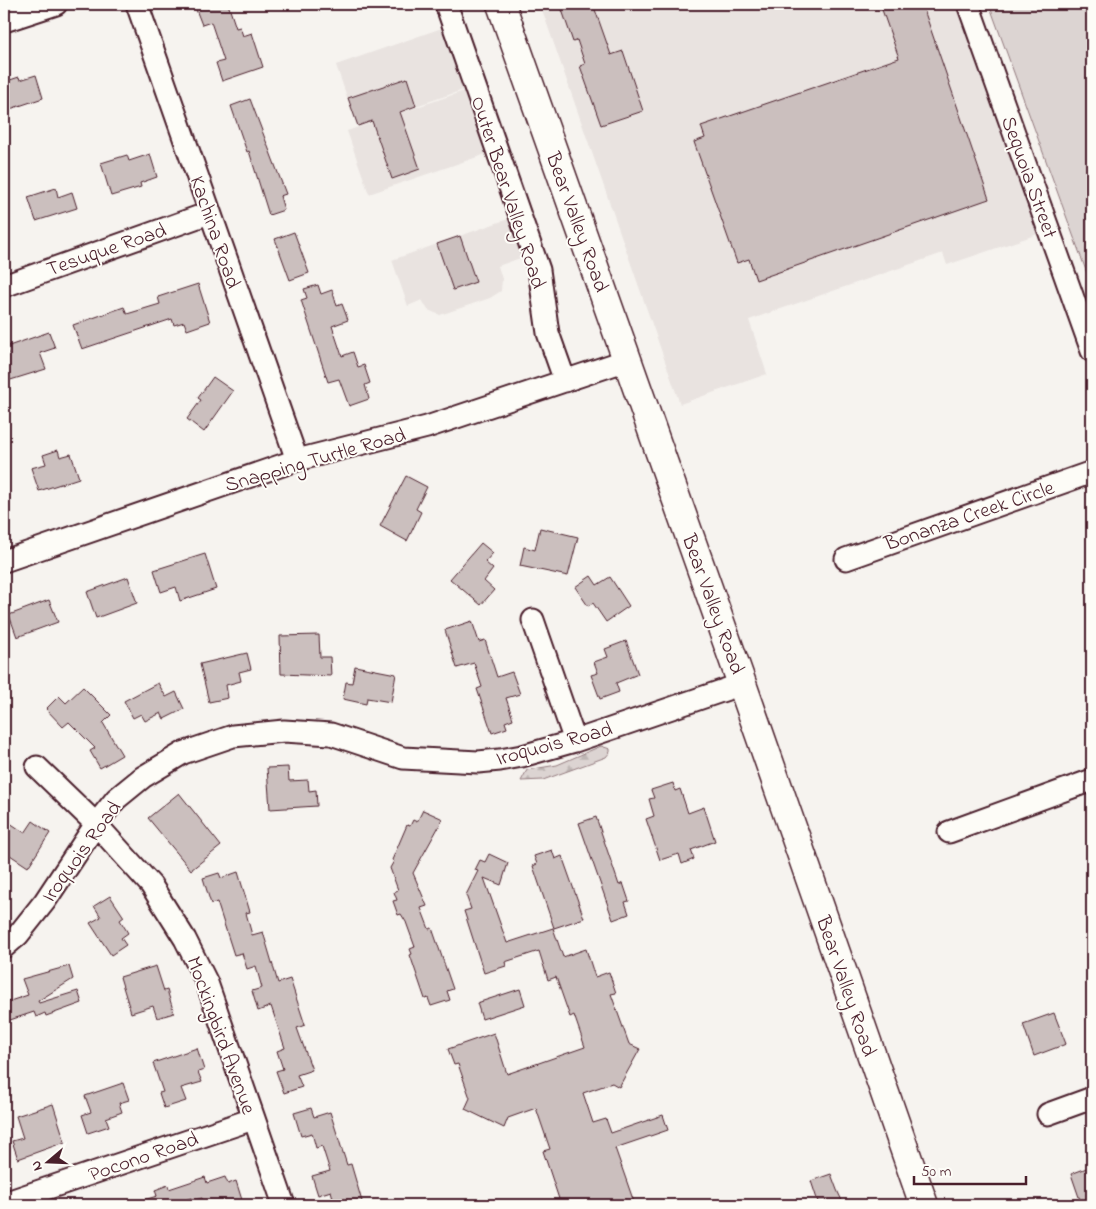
<svg xmlns="http://www.w3.org/2000/svg" width="1096" height="1209" font-family="'Indie Flower',sans-serif">
  <style>
    .built { fill: #e9e3e0 }
    .grass { fill: #dcd4d2; stroke: #937a7e }
    .forest { fill: url(#forest-firs); stroke: #937a7e }
    .building { fill: #cbbfbe; stroke: #4a1f2b }
    .lines { fill: none; stroke-linecap: round; stroke-linejoin: round }
    .minor-casing { stroke: #4a1f2b; stroke-width: 25 }
    .major-casing { stroke: #4a1f2b; stroke-width: 31 }
    .minor { stroke: #fdfcf7; stroke-width: 21 }
    .major { stroke: #fdfcf7; stroke-width: 28 }
    .labels { text-anchor: middle; stroke-width: 4; stroke-linejoin: round; paint-order: stroke }
    .street-label { font-size: 21px; fill: #4a1f2b; stroke: #fdfcf7 }
  </style>
  <defs>
    <pattern id="forest-firs" width="22" height="20" patternUnits="userSpaceOnUse" patternTransform="scale(1.25)"><rect width="22" height="20" fill="#dcd4d2"/><path d="M5 1l3.5 6h-7zM16 11l3.5 6h-7z" fill="#beb6b4"/></pattern>
  </defs>
  <rect width="100%" height="100%" fill="#f6f3ef"/>
  <filter id="ink" filterUnits="userSpaceOnUse"><feTurbulence type="fractalNoise" baseFrequency=".02" numOctaves="2"/><feDisplacementMap in="SourceGraphic" scale="10" xChannelSelector="R" yChannelSelector="G"/><feConvolveMatrix kernelMatrix="1 2 1 2 8 2 1 2 1" color-interpolation-filters="sRGB"/></filter>
  <g filter="url(#ink)">
    <path class="built" d="M540 4H955L1038 234 947 265 943 253 749 320 767 374 680 404Z
      M442 28 463 90 357 126 336 65Z
      M464 91 486 154 369 194 347 131Z
      M508 219 523 257 498 266 502 279 501 291 490 298 440 315 428 310 422 300 408 306 392 260Z"/>
    <path class="grass" d="M989 4H1092V287Z"/>
    <path class="forest" d="M601 746 610 749V752L606 757 543 780 521 781 527 770 557 765Z"/>
    <path class="building" d="M205 4H228L236 28 240 27 243 36 252 33 263 67 222 81 216 63 224 61 211 22 202 25 195 7Z
      M560 4H593L611 55 623 51 643 111 601 125 580 66 585 64 577 40 573 42Z
      M880 4H922L989 199 756 280 749 259 737 263 694 142 705 138 701 126 899 58Z
      M36 75 43 98 4 111V82L19 77 20 80Z
      M407 78 416 106 400 112 420 169 392 179 372 121 358 126 348 98Z
      M250 99 286 194 280 196 284 210 269 215 249 151 247 152 231 106Z
      M150 154 157 177 140 183 141 187 111 196 101 163 127 155 129 161Z
      M56 188 58 197 72 192 77 208 36 221 28 197Z
      M294 232 309 273 290 280 275 239Z
      M460 236 476 282 453 290 437 244Z
      M198 284 210 322 187 330 184 322 174 325 172 319 82 349 73 325 124 307 127 314 160 304 158 297Z
      M318 285 321 294 332 290 337 306 342 304 348 320 332 326 342 356 353 352 358 367 364 365 370 383 365 385 369 399 349 406 339 379 328 382 301 300 307 298 304 289Z
      M49 332 55 348 40 353 46 369 4 382V355L8 354 6 347Z
      M213 377 233 391 204 432 187 419 201 400 198 398Z
      M58 450 60 457 71 454 79 478 39 491 31 468 46 464 43 455Z
      M406 476 427 487 416 509 421 512 407 541 380 526Z
      M540 528 578 537 568 576 520 566 524 547 535 550Z
      M481 543 493 553 485 562 493 569 484 581 494 590 481 605 450 579Z
      M205 554 216 589 180 601 176 587 161 592 154 570Z
      M591 576 597 585 610 577 629 606 606 622 593 603 588 606 575 587Z
      M128 577 137 603 96 618 87 592Z
      M49 600 58 622 17 637 9 615Z
      M472 621 479 642 485 640 497 677 512 672 520 694 506 698 513 719 505 722 507 728 492 733 477 689 482 687 474 663 457 668 445 630Z
      M319 635 320 657H330L331 676 281 674 280 636Z
      M626 641 638 674 616 683 619 692 600 699 591 675 598 673 594 662 608 657 605 649Z
      M247 653 251 669 239 672 241 681 226 685 228 698 209 702 200 664Z
      M355 666 396 674 391 702 367 698 366 704 343 699 346 682 352 683Z
      M158 683 166 697 176 692 184 709 164 719 161 713 145 721 141 714 133 718 124 701Z
      M83 687 111 715 103 723 122 755 100 768 90 751 95 748 69 722 63 727 46 709 59 696 66 703Z
      M288 767 289 781 308 780 309 791 316 790 317 806 270 809 267 768Z
      M673 783 675 791 680 789 688 813 704 807 715 841 691 850 694 859 682 864 679 854 660 860 646 819 654 816 649 799 654 798 651 790Z
      M179 793 221 846 191 870 148 818Z
      M423 810 443 819 413 873 427 906 421 908 429 929 432 928 453 989 447 991 450 1000 431 1006 428 998 425 999 410 955 412 954 410 949 415 947 406 922 401 914 398 915 393 901 397 900 394 892 398 890 390 868 394 861 392 860 407 825 410 826 413 820 417 822Z
      M596 817 619 885 623 883 629 901 625 902 629 914 613 920 579 823Z
      M4 819 25 833 33 821 50 833 28 867 4 851Z
      M552 850 555 859 562 856 584 918 554 928 533 866 537 864 534 856Z
      M489 854 508 863 501 885 484 878 507 943 553 928 563 957 586 949 595 977 609 972 616 993 611 994 629 1044 640 1049 619 1087 612 1083 583 1093 593 1123 606 1119 611 1133 663 1115 668 1130 615 1148 635 1205H561L543 1151 550 1149 536 1108 508 1118 504 1128 465 1109 470 1098 458 1064 454 1065 448 1049 494 1033 507 1074 585 1047 574 1015 570 1017 556 977 548 980 539 951 505 962 506 966 484 973 464 911 471 909 466 895 478 871 475 870 480 860 485 862Z
      M238 872 250 912 246 913 252 935 263 932 278 983 290 979 305 1025 297 1028 312 1070 297 1075 302 1087 284 1093 276 1071 283 1069 277 1051 285 1048 271 1006 258 1011 252 991 262 988 256 966 247 969 242 953 234 955 217 902 211 904 203 878 219 873 221 878Z
      M110 896 124 917 120 920 128 933 121 938 126 945 111 955 90 923 101 917 94 906Z
      M69 966 73 979 38 1001 39 1003 78 991 82 1003 46 1016 45 1013 36 1017 34 1012 4 1022V1003L28 995 22 979Z
      M156 966 164 991 167 990 174 1013 157 1018 153 1006 131 1013 120 977Z
      M520 989 525 1005 482 1019 477 1003Z
      M1054 1013 1066 1044 1034 1056 1023 1024Z
      M197 1048 204 1070 198 1072 202 1082 181 1088 186 1101 164 1108 159 1093 163 1092 153 1063Z
      M123 1083 129 1100 119 1103 122 1112 106 1118 109 1126 88 1133 82 1115 91 1112 85 1096Z
      M53 1104 65 1142 18 1159 12 1141 23 1138 16 1116Z
      M311 1108 314 1117 330 1112 347 1165 351 1164 363 1205H335L331 1191 318 1195 312 1176 330 1171 322 1146 316 1148 312 1133 301 1136 294 1113Z
      M1092 1166V1199L1081 1203 1071 1174Z
      M831 1174 837 1190 844 1205H819L811 1181Z
      M205 1177 207 1183 225 1177 228 1184 236 1181 242 1200 225 1205H204L202 1198 191 1201V1198L169 1205H135L134 1203 157 1196 155 1190 168 1185 169 1189Z"/>
    <g class="lines">
      <g class="minor-casing">
        <path id="minor" d="M137 4 297 460
          M446 4 539 270 548 333 565 381
          M968 4 1092 351
          M4 21 56 4
          M4 286 209 213
          M846 559 1092 472
          M4 561 297 460 427 427 627 360
          M533 620 575 741
          M37 767 96 824 151 885 185 939 207 983 284 1205
          M949 832 1092 780
          M4 947 18 935 45 901 96 824 116 799 143 777 183 753 233 736 284 731 331 734 403 758 478 762 500 760 522 756 575 741 742 684
          M1048 1114 1092 1098
          M4 1203 253 1119"/>
      </g>
      <g class="major-casing">
        <path id="major" d="M501 4 742 684 924 1205"/>
      </g>
      <use href="#minor" class="minor"/>
      <use href="#major" class="major"/>
    </g>
  </g>
  <g class="labels">
    <g class="street-label">
      <text transform="translate(1030 177) rotate(70)" y="7">Sequoia Street</text>
      <text transform="translate(509 192) rotate(72)" y="7">Outer Bear Valley Road</text>
      <text transform="translate(578 222) rotate(70)" y="7">Bear Valley Road</text>
      <text transform="translate(216 232) rotate(71)" y="7">Kachina Road</text>
      <text transform="translate(106 249) rotate(-19)" y="7">Tesuque Road</text>
      <text transform="translate(315 459) rotate(-16)" y="7">Snapping Turtle Road</text>
      <text transform="translate(969 515) rotate(-19)" y="7">Bonanza Creek Circle</text>
      <text transform="translate(714 604) rotate(70)" y="7">Bear Valley Road</text>
      <text transform="translate(554 743) rotate(-15)" y="7">Iroquois Road</text>
      <text transform="translate(81 851) rotate(-54)" y="7">Iroquois Road</text>
      <text transform="translate(847 986) rotate(71)" y="7">Bear Valley Road</text>
      <text transform="translate(222 1035) rotate(70)" y="7">Mockingbird Avenue</text>
      <text transform="translate(143 1156) rotate(-19)" y="7">Pocono Road</text>
    </g>
  </g>
  <rect width="1096" height="1209" fill="none" stroke="#fdfcf7" stroke-width="20"/>
  <rect x="10" y="10" width="1076" height="1189" fill="none" stroke="#4a1f2b" stroke-width="2" filter="url(#ink)"/>
  <g transform="translate(48 1162) rotate(251)" stroke="#fdfcf7" stroke-width="4" paint-order="stroke">
  <path d="M0-4L9 19L0 12L-9 19Z" fill="#4a1f2b"/>
  <text y="-8" font-size="14" font-weight="bold" text-anchor="middle" fill="#4a1f2b">N</text>
  </g>
  <path d="M914 1176v8h112v-8" fill="none" stroke="#4a1f2b" stroke-width="2.5"/>
  <text x="921" y="1176" font-size="15" fill="#4a1f2b" stroke="#fdfcf7" stroke-width="4" paint-order="stroke">50 m</text>
</svg>
